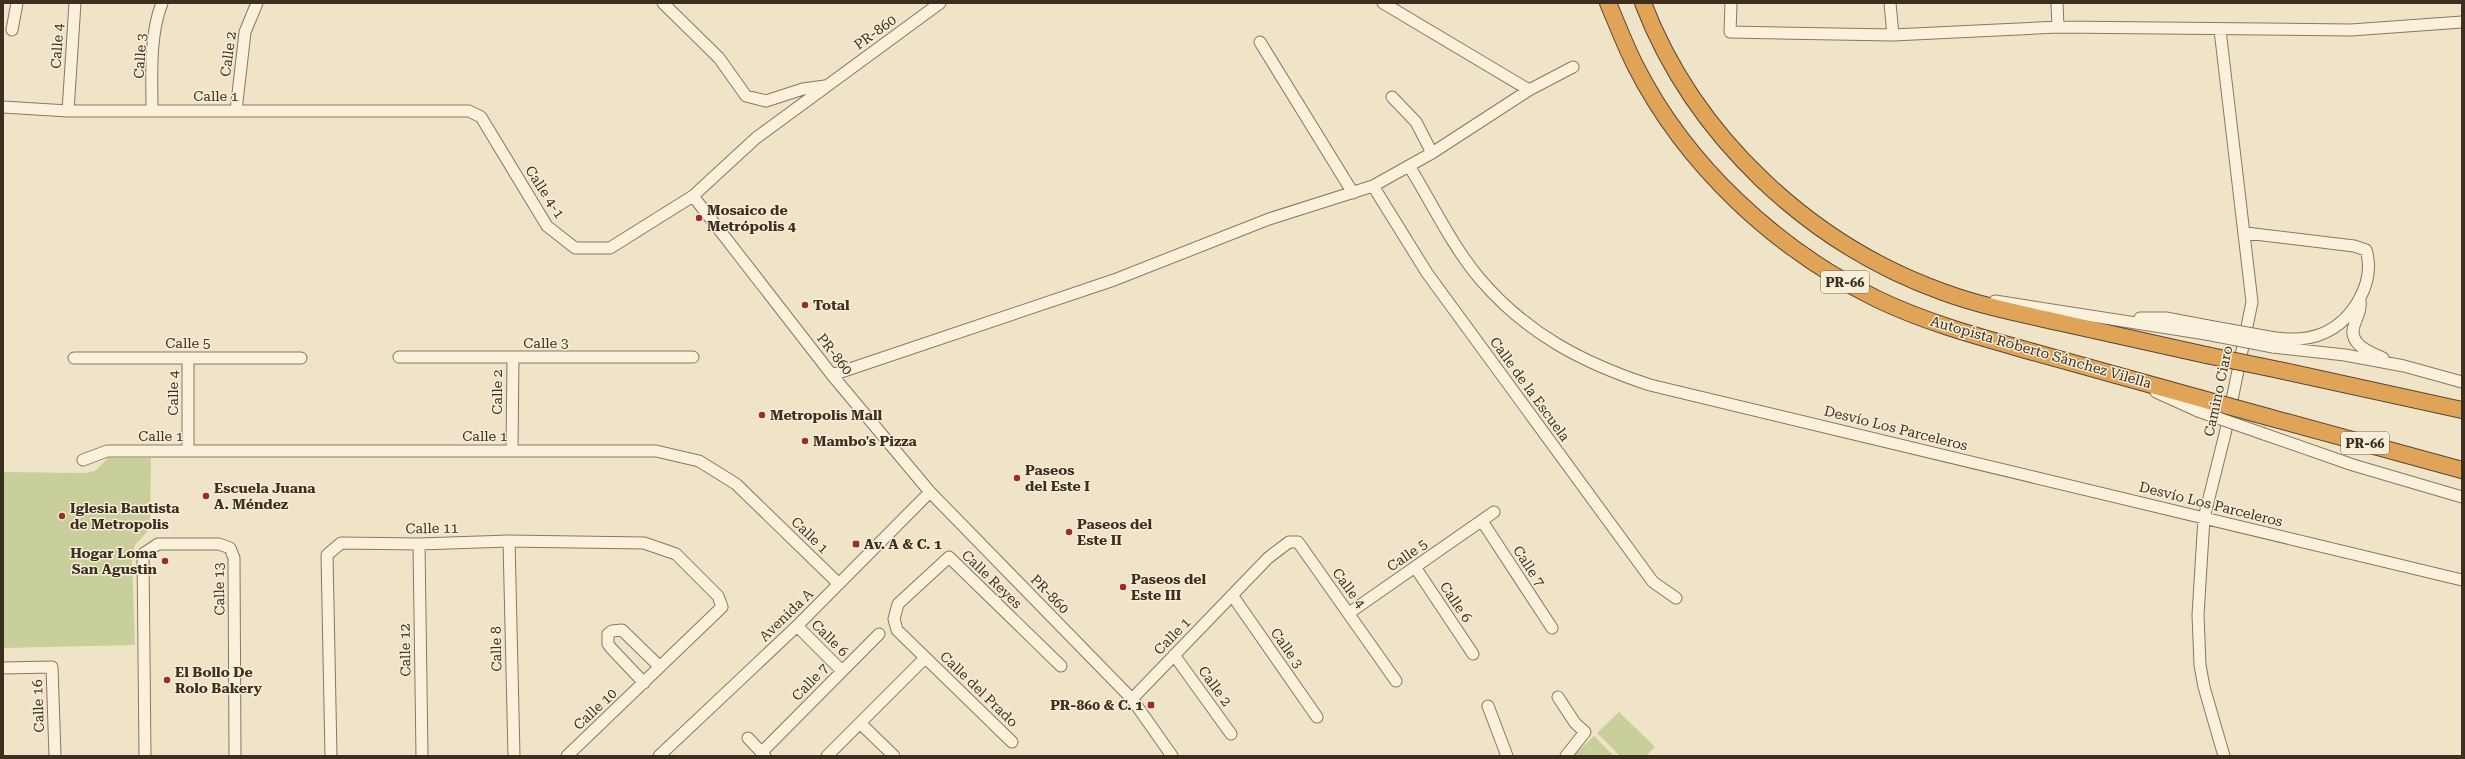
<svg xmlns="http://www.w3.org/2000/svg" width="2465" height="759" font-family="'Roboto Serif',serif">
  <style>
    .green { fill: #c9cf9b }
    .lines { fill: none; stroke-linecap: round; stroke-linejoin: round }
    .minor-casing { stroke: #8d765c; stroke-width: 13 }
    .highway-casing { stroke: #5b4430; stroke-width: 18 }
    .minor { stroke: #faf1dc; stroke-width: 11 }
    .highway { stroke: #e0a458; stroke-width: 16 }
    .minor-bridge-casing { stroke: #8d765c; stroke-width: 13; stroke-linecap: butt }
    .highway-bridge-casing { stroke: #5b4430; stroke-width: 18; stroke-linecap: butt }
    .minor-bridge { stroke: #faf1dc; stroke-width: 11 }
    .highway-bridge { stroke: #e0a458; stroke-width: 16 }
    .poi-dot { fill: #9e2a2b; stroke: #f7eed8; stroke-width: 1.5 }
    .labels { text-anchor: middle; stroke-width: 3; stroke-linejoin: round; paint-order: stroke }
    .shield { fill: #f7eed8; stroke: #756857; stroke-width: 1 }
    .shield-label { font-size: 13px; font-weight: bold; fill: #3d2e20 }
    .street-label { font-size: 14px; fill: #3d2e20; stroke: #f7eed8 }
    .poi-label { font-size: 14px; font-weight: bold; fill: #3d2e20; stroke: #f7eed8; text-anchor: start }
  </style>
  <rect width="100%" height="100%" fill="#f0e4c8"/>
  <path class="green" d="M108 458H151L150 529 135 545 132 558 135 645 3 648V472L85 473 95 471Z
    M1619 712 1655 747 1646 756H1620L1597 733Z
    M1594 736 1614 756H1573Z"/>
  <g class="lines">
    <g class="minor-casing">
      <path id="minor" d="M663 3 719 58 746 96 766 101 803 89 825 86
        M1383 3 1529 90
        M1731 3 1730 32 1893 35 2058 27 2351 30 2462 22
        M1890 3 1893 35
        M2057 3 2058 27
        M12 30 17 3
        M2220 30 2252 302 2225 434 2204 518 2198 615 2200 665 2204 687 2224 756
        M1260 42 1353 193
        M1392 97 1416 122 1432 153
        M3 107 68 111H469L481 117 547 226 575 248H610L693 196 756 138 940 3
        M68 111 75 3
        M152 111C152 77 149 36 162 3
        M236 111 245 32 257 3
        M1409 166C1432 203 1452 246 1480 279 1527 334 1583 363 1650 385L2462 580
        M1373 186 1427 273 1653 582 1676 598
        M693 196 832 375 930 492 1132 699 1172 756
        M2246 233 2354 246 2366 250C2376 282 2353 320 2324 333 2309 340 2292 340 2275 338
        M1995 301 2206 334
        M2360 301C2361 309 2358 315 2355 323 2346 343 2368 352 2383 358
        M2140 318H2166L2208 326
        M2273 347 2345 355 2404 366 2462 382
        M399 357H693
        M74 358H301
        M188 358V451
        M832 375 1114 280 1269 219 1373 186 1432 153 1529 90 1573 67
        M2156 392 2198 411
        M2264 434 2353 465 2462 497
        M512 451 513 358
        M83 460 107 451H656L699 461 736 484 839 584
        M1482 521 1552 628
        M509 541 514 756
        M419 544 422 756
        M1415 567 1473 654
        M1232 595 1317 717
        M1349 613 1494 512
        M797 626 842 671
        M1174 655 1231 734
        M3 668 52 667 55 756
        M644 683 611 648 608 644V634L612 631 622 630 660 667
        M1558 697 1575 723 1585 732 1566 756
        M1132 699 1268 558 1289 542H1298L1396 681
        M1488 706 1507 756
        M860 723 894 756
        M748 738 765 756
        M1012 742 897 630 894 619 898 604 949 557 1061 666
        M762 752 879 634
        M145 756 143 554 158 544H219L230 548 234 558 235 756
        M331 756 327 555 341 543 419 544 509 541 644 543 676 554 718 596 722 607 567 756
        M659 756 797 626 930 492
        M827 756 925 658"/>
    </g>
    <g class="highway-casing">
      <path id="highway" d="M1608 3C1617 24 1625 45 1635 65 1686 166 1776 249 1877 299 1927 323 1980 337 2033 352 2088 367 2144 383 2199 398
        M1643 3C1694 136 1809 244 1943 292 1981 306 2022 314 2062 323 2110 334 2158 344 2206 355
        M2279 370 2462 410
        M2268 417 2462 470"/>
    </g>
    <use href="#minor" class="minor"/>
    <use href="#highway" class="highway"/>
    <g class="minor-bridge-casing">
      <path id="minor-bridge" d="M2208 326 2275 338
        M2206 334 2273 347
        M2198 411 2264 434"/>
    </g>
    <g class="highway-bridge-casing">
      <path id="highway-bridge" d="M2206 355 2279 370
        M2199 398 2268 417"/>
    </g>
    <use href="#minor-bridge" class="minor-bridge"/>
    <use href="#highway-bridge" class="highway-bridge"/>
  </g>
  <g class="poi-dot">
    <circle cx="699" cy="218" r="4"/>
    <circle cx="805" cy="305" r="4"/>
    <circle cx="762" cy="415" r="4"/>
    <circle cx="805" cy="441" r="4"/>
    <circle cx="1017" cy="478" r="4"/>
    <circle cx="206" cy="496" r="4"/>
    <circle cx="62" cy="516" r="4"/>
    <circle cx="1069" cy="532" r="4"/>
    <rect x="852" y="540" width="8" height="8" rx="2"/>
    <circle cx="165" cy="561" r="4"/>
    <circle cx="1123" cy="587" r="4"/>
    <circle cx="167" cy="680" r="4"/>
    <rect x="1147" y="701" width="8" height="8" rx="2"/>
  </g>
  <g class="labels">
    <g class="shield">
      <rect x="1821" y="271" width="48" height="22" rx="3"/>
      <rect x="2341" y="432" width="48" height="22" rx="3"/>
    </g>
    <g class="shield-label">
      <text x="1845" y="287">PR-66</text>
      <text x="2365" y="448">PR-66</text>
    </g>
    <g class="street-label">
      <text transform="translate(875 32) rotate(-36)" y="5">PR-860</text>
      <text transform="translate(57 46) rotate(-86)" y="5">Calle 4</text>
      <text transform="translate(228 54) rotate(-82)" y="5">Calle 2</text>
      <text transform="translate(140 56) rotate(-86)" y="5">Calle 3</text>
      <text x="216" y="101">Calle 1</text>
      <text transform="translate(545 192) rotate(57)" y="5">Calle 4-1</text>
      <text x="188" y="348">Calle 5</text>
      <text x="546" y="348">Calle 3</text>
      <text transform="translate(2041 352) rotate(16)" y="5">Autopista Roberto Sánchez Vilella</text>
      <text transform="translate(835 354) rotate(52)" y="5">PR-860</text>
      <text transform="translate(1530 389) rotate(54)" y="5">Calle de la Escuela</text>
      <text transform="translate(2218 391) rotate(-78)" y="5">Camino Ciaro</text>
      <text transform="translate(497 392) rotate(-90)" y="5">Calle 2</text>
      <text transform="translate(173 393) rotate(-90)" y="5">Calle 4</text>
      <text transform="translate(1896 428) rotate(14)" y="5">Desvío Los Parceleros</text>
      <text x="161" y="441">Calle 1</text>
      <text x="485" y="441">Calle 1</text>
      <text transform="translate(2211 504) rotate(14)" y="5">Desvío Los Parceleros</text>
      <text transform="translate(432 528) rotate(-1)" y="5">Calle 11</text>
      <text transform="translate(810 535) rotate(44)" y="5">Calle 1</text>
      <text transform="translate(1407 555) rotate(-35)" y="5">Calle 5</text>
      <text transform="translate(1529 566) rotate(57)" y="5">Calle 7</text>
      <text transform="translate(992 579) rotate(44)" y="5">Calle Reyes</text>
      <text transform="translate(1349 588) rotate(54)" y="5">Calle 4</text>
      <text transform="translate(219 589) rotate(-91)" y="5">Calle 13</text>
      <text transform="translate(1050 594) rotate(46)" y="5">PR-860</text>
      <text transform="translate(1456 602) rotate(56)" y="5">Calle 6</text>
      <text transform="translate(786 615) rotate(-44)" y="5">Avenida A</text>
      <text transform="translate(1172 636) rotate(-46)" y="5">Calle 1</text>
      <text transform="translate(830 638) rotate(45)" y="5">Calle 6</text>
      <text transform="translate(1287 648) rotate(55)" y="5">Calle 3</text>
      <text transform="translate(496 649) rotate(-91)" y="5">Calle 8</text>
      <text transform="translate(405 650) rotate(-91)" y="5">Calle 12</text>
      <text transform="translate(810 682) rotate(-46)" y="5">Calle 7</text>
      <text transform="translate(1215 686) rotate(54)" y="5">Calle 2</text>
      <text transform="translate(979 689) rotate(44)" y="5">Calle del Prado</text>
      <text transform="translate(38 706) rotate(-92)" y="5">Calle 16</text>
      <text transform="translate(595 709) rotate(-43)" y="5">Calle 10</text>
    </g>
    <g class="poi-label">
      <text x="707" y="215">Mosaico de<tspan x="707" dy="16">Metrópolis 4</tspan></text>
      <text x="813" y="310">Total</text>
      <text x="770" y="420">Metropolis Mall</text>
      <text x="813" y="446">Mambo's Pizza</text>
      <text x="1025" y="475">Paseos<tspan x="1025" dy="16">del Este I</tspan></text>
      <text x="214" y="493">Escuela Juana<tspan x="214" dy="16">A. Méndez</tspan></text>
      <text x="70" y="513">Iglesia Bautista<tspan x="70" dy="16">de Metropolis</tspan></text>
      <text x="1077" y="529">Paseos del<tspan x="1077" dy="16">Este II</tspan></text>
      <text x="864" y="549">Av. A &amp; C. 1</text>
      <text x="157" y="558" text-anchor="end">Hogar Loma<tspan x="157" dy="16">San Agustin</tspan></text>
      <text x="1131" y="584">Paseos del<tspan x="1131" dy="16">Este III</tspan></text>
      <text x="175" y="677">El Bollo De<tspan x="175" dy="16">Rolo Bakery</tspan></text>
      <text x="1143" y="710" text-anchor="end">PR-860 &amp; C. 1</text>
    </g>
  </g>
  <rect width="2465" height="759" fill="none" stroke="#3d2e20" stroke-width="8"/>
</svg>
